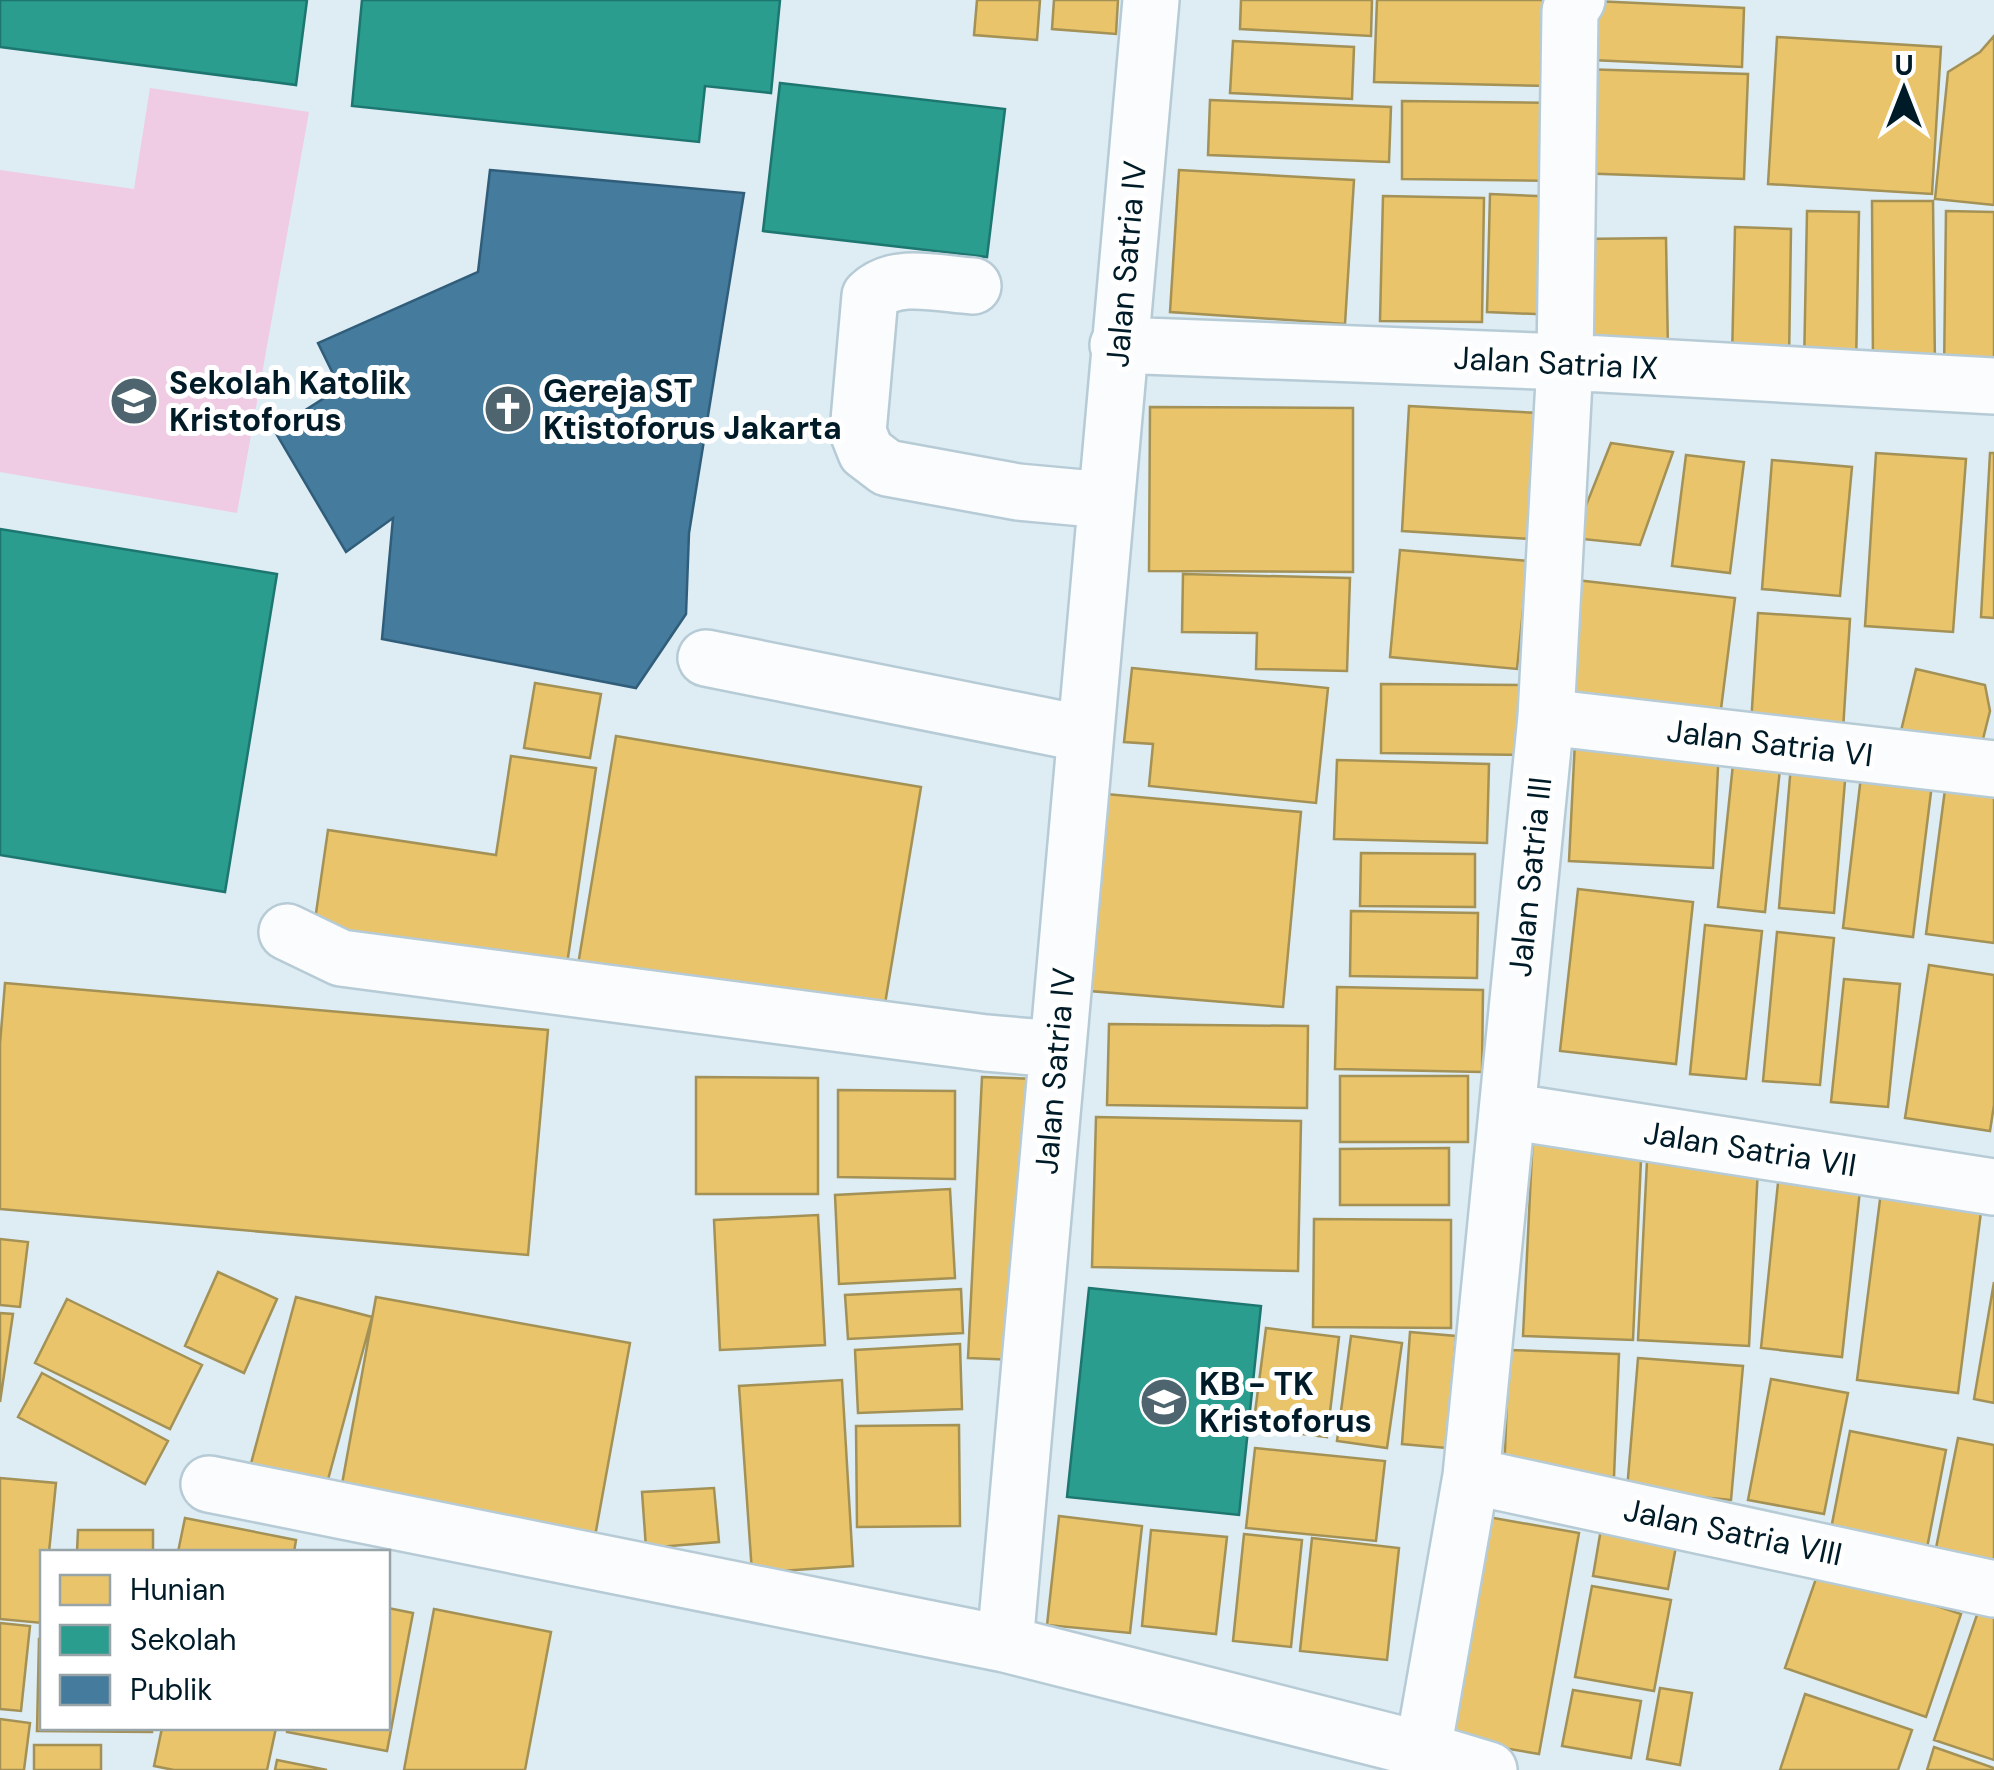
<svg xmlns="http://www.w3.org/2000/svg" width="1994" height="1770" font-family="'DM Sans',sans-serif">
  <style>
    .green { fill: #efcce3 }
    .homes { fill: #e9c46a; stroke: #a39156; stroke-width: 2.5 }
    .schools { fill: #2a9d8f; stroke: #1d7670; stroke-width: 2.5 }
    .public { fill: #457b9d; stroke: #305e7a; stroke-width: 2.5 }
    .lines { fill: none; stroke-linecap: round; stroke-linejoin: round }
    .minor-casing { stroke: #b6cbd5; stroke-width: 60 }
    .minor { stroke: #fafcfd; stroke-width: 55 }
    .labels { text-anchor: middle; stroke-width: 10; stroke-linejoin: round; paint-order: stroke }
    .street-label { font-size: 32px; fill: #001b28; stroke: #fff }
    .poi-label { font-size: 32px; font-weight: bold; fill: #001b28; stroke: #fff; text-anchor: start }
  </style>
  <rect width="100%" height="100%" fill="#deecf4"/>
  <path class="green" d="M150 88 309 112 237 513 0 472V170L134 189Z"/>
  <path class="homes" d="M977 0H1040L1037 40 974 35Z
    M1054 0H1118L1116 34 1052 29Z
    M1241 0H1372L1371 36 1240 29Z
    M1377 0H1552L1550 86 1374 82Z
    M1594 1 1744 8 1742 67 1592 60Z
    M1994 36V205L1935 199 1948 72 1980 52Z
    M1777 37 1941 47 1932 194 1768 184Z
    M1233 41 1354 47 1352 99 1230 93Z
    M1579 69 1748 74 1744 179 1575 173Z
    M1210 100 1391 107 1389 162 1208 155Z
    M1402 101 1559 103 1557 181 1402 179Z
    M1179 170 1354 180 1345 324 1170 312Z
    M1490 194 1562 197 1557 315 1487 312Z
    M1383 196 1484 198 1482 322 1380 321Z
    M1872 201H1933L1935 367H1873Z
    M1807 211 1859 212 1856 367H1804Z
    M1946 211 1994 212V375L1944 374Z
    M1735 227 1791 229 1789 360 1732 358Z
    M1666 238 1668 351 1576 350 1578 239Z
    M1409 406 1540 413 1531 539 1402 531Z
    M1150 407 1353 408V572L1149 571Z
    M1611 443 1673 452 1640 545 1573 538Z
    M1876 453 1966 459 1953 632 1865 626Z
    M1990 453H1994V618L1981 617Z
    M1686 455 1744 462 1730 573 1672 566Z
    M1772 460 1852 467 1840 596 1762 589Z
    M1400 550 1528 561 1517 669 1390 657Z
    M1183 574 1350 578 1347 671 1256 669 1257 633 1182 632Z
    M1576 580 1735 598 1720 717 1563 699Z
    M1758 613 1850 619 1843 730 1751 724Z
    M1132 668 1328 688 1316 803 1149 786 1153 744 1124 742Z
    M1916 669 1985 685 1990 711 1979 755 1900 735Z
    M535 683 601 694 590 758 524 748Z
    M1381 684 1523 685 1527 755 1381 753Z
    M616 736 921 787 881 1028 576 977Z
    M1575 741 1719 748 1713 868 1569 861Z
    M1735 745 1782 750 1765 912 1718 907Z
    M1792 753 1847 757 1834 913 1779 908Z
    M511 756 596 768 566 971 313 934 328 830 496 855Z
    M1337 760 1489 764 1487 843 1334 839Z
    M1862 768 1933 776 1913 937 1843 928Z
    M1946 782 1994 788V943L1926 934Z
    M1106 794 1301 812 1283 1007 1090 991Z
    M1361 853 1475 854V907L1360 906Z
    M1578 889 1693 902 1676 1064 1560 1051Z
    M1351 911 1478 913 1477 978 1350 976Z
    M1705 925 1762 931 1746 1079 1690 1074Z
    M1777 932 1834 938 1820 1085 1763 1081Z
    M1929 965 1994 975V1105L1990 1131 1905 1118Z
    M1844 979 1900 984 1888 1107 1831 1102Z
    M5 983 548 1030 528 1255 0 1209V1044Z
    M1337 987 1483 990 1482 1072 1335 1069Z
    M1109 1024 1308 1026 1307 1108 1107 1105Z
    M1340 1076H1468V1142H1340Z
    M696 1077 818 1078V1194H696Z
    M982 1077 1035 1079 1021 1360 968 1358Z
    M838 1090 955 1091V1179L838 1177Z
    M1096 1117 1301 1121 1298 1271 1092 1267Z
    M1533 1133 1642 1137 1633 1340 1523 1336Z
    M1449 1148V1205H1340V1149Z
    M1647 1161 1758 1167 1749 1346 1638 1340Z
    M1779 1173 1861 1181 1842 1357 1761 1348Z
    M1882 1184 1983 1196 1958 1393 1857 1380Z
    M950 1189 955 1278 839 1284 835 1195Z
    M818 1215 825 1345 720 1350 714 1220Z
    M1314 1219 1451 1220V1328L1313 1327Z
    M0 1239 28 1242 20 1307 0 1305Z
    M218 1272 277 1299 244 1373 185 1346Z
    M1994 1282V1403L1974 1399Z
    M961 1289 963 1333 848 1339 845 1295Z
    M296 1297 372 1317 326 1487 250 1467Z
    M376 1297 630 1343 594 1542 340 1495Z
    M67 1299 202 1365 170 1429 35 1363Z
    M0 1313 13 1314 0 1402Z
    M1266 1328 1339 1337 1327 1437 1253 1428Z
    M1410 1332 1456 1336 1446 1448 1402 1444Z
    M1351 1336 1402 1343 1387 1448 1337 1441Z
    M960 1344 962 1409 858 1413 855 1350Z
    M1509 1350 1619 1354 1614 1477 1504 1474Z
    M1638 1358 1743 1366 1731 1500 1627 1490Z
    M42 1373 168 1441 145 1484 18 1417Z
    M1771 1379 1848 1393 1824 1514 1748 1500Z
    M842 1380 853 1566 752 1573 739 1386Z
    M959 1425 960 1526 857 1527 856 1426Z
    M1850 1431 1946 1450 1927 1548 1831 1529Z
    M1958 1438 1994 1445V1575L1933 1563Z
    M1255 1448 1385 1461 1376 1541 1246 1528Z
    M0 1478 56 1483 49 1552H42V1623L0 1619Z
    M714 1488 719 1542 646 1548 642 1492Z
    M1477 1515 1579 1533 1539 1754 1438 1737Z
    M1059 1516 1142 1526 1130 1633 1047 1625Z
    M185 1518 296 1540 294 1552H178Z
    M1602 1523 1678 1536 1668 1589 1593 1576Z
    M78 1530H153V1552H77Z
    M1151 1530 1227 1537 1216 1634 1142 1626Z
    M1244 1534 1302 1540 1291 1647 1233 1641Z
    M1312 1538 1399 1548 1387 1660 1300 1651Z
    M1820 1567 1961 1614 1926 1717 1785 1668Z
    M1592 1586 1671 1600 1654 1691 1575 1677Z
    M1980 1606 1994 1611V1760L1934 1740Z
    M388 1608 413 1613 387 1751 287 1732V1728H388Z
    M434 1609 551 1632 525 1770H404Z
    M0 1623 30 1626 21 1711 0 1709Z
    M39 1639H42V1728H152V1732L37 1731Z
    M1660 1688 1692 1693 1680 1765 1647 1759Z
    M1573 1690 1641 1701 1631 1758 1562 1746Z
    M1805 1694 1912 1730 1898 1770H1780Z
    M0 1719 30 1723 24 1770H0Z
    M162 1728H276L267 1770H174L154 1766Z
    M34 1745H101V1770H34Z
    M1934 1747 1994 1768V1770H1927Z
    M277 1760 327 1770H275Z"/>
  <path class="schools" d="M0 0H307L296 85 0 47Z
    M362 0H780L771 93 705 86 699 142 352 106Z
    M780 83 1005 109 987 257 763 231Z
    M0 529 277 574 225 892 0 855Z
    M1089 1288 1261 1306 1239 1515 1067 1497Z"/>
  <path class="public" d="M490 170 744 193 689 533 686 614 636 688 382 639 393 518 346 552 274 430 340 388 318 343 478 272Z"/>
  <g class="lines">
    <g class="minor-casing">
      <path id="minor" d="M973 286C940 284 895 271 870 296L858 432 866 452 887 468 1018 492 1105 500
        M1118 345 1565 362 1994 386
        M706 658 1085 734
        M1546 717 1994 769
        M287 932 341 958 986 1043 1057 1049
        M1507 1111 1994 1187
        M1471 1476 1994 1589
        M209 1484 1005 1644 1423 1750 1489 1770
        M1005 1644 1151 0
        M1423 1750 1471 1476 1546 717 1565 362 1570 11 1577 0"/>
    </g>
    <use href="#minor" class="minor"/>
  </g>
  <defs>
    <g id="school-disc" transform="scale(2.5)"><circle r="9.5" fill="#4e646f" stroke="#fff"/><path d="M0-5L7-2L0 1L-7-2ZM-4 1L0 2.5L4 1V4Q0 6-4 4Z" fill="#fff"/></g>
    <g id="church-disc" transform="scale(2.5)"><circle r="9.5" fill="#4e646f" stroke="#fff"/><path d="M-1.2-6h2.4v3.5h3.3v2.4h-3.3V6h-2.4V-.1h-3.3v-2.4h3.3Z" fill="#fff"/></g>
  </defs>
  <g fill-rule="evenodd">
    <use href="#school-disc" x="134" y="401"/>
    <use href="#church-disc" x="508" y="409"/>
    <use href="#school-disc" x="1164" y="1402"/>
  </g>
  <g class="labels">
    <g class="street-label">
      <text transform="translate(1126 264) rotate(-85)" y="11">Jalan Satria IV</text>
      <text transform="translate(1556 363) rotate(3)" y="11">Jalan Satria IX</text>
      <text transform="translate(1770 743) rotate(7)" y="11">Jalan Satria VI</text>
      <text transform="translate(1530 877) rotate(-84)" y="11">Jalan Satria III</text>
      <text transform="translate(1055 1071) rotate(-85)" y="11">Jalan Satria IV</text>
      <text transform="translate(1750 1149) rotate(9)" y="11">Jalan Satria VII</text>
      <text transform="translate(1733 1532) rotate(12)" y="11">Jalan Satria VIII</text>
    </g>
    <g class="poi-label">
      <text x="169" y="394">Sekolah Katolik<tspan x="169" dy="37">Kristoforus</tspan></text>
      <text x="543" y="402">Gereja ST<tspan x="543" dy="37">Ktistoforus Jakarta</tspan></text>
      <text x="1199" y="1395">KB - TK<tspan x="1199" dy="37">Kristoforus</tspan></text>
    </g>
  </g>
  <rect x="40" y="1550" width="350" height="180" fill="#ffffff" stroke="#99a4a9" stroke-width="2.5"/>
  <rect x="60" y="1575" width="50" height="30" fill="#e9c46a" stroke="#99a4a9" stroke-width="2.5"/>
  <text x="130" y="1600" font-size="30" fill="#001b28">Hunian</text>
  <rect x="60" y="1625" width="50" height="30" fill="#2a9d8f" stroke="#99a4a9" stroke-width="2.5"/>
  <text x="130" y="1650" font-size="30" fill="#001b28">Sekolah</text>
  <rect x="60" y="1675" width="50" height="30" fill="#457b9d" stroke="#99a4a9" stroke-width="2.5"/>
  <text x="130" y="1700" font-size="30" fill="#001b28">Publik</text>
  <g transform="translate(1904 90)" stroke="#ffffff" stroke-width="8" paint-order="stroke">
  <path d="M0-8L18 38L0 25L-18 38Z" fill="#001b28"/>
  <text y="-15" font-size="28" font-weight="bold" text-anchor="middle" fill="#001b28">U</text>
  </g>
</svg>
